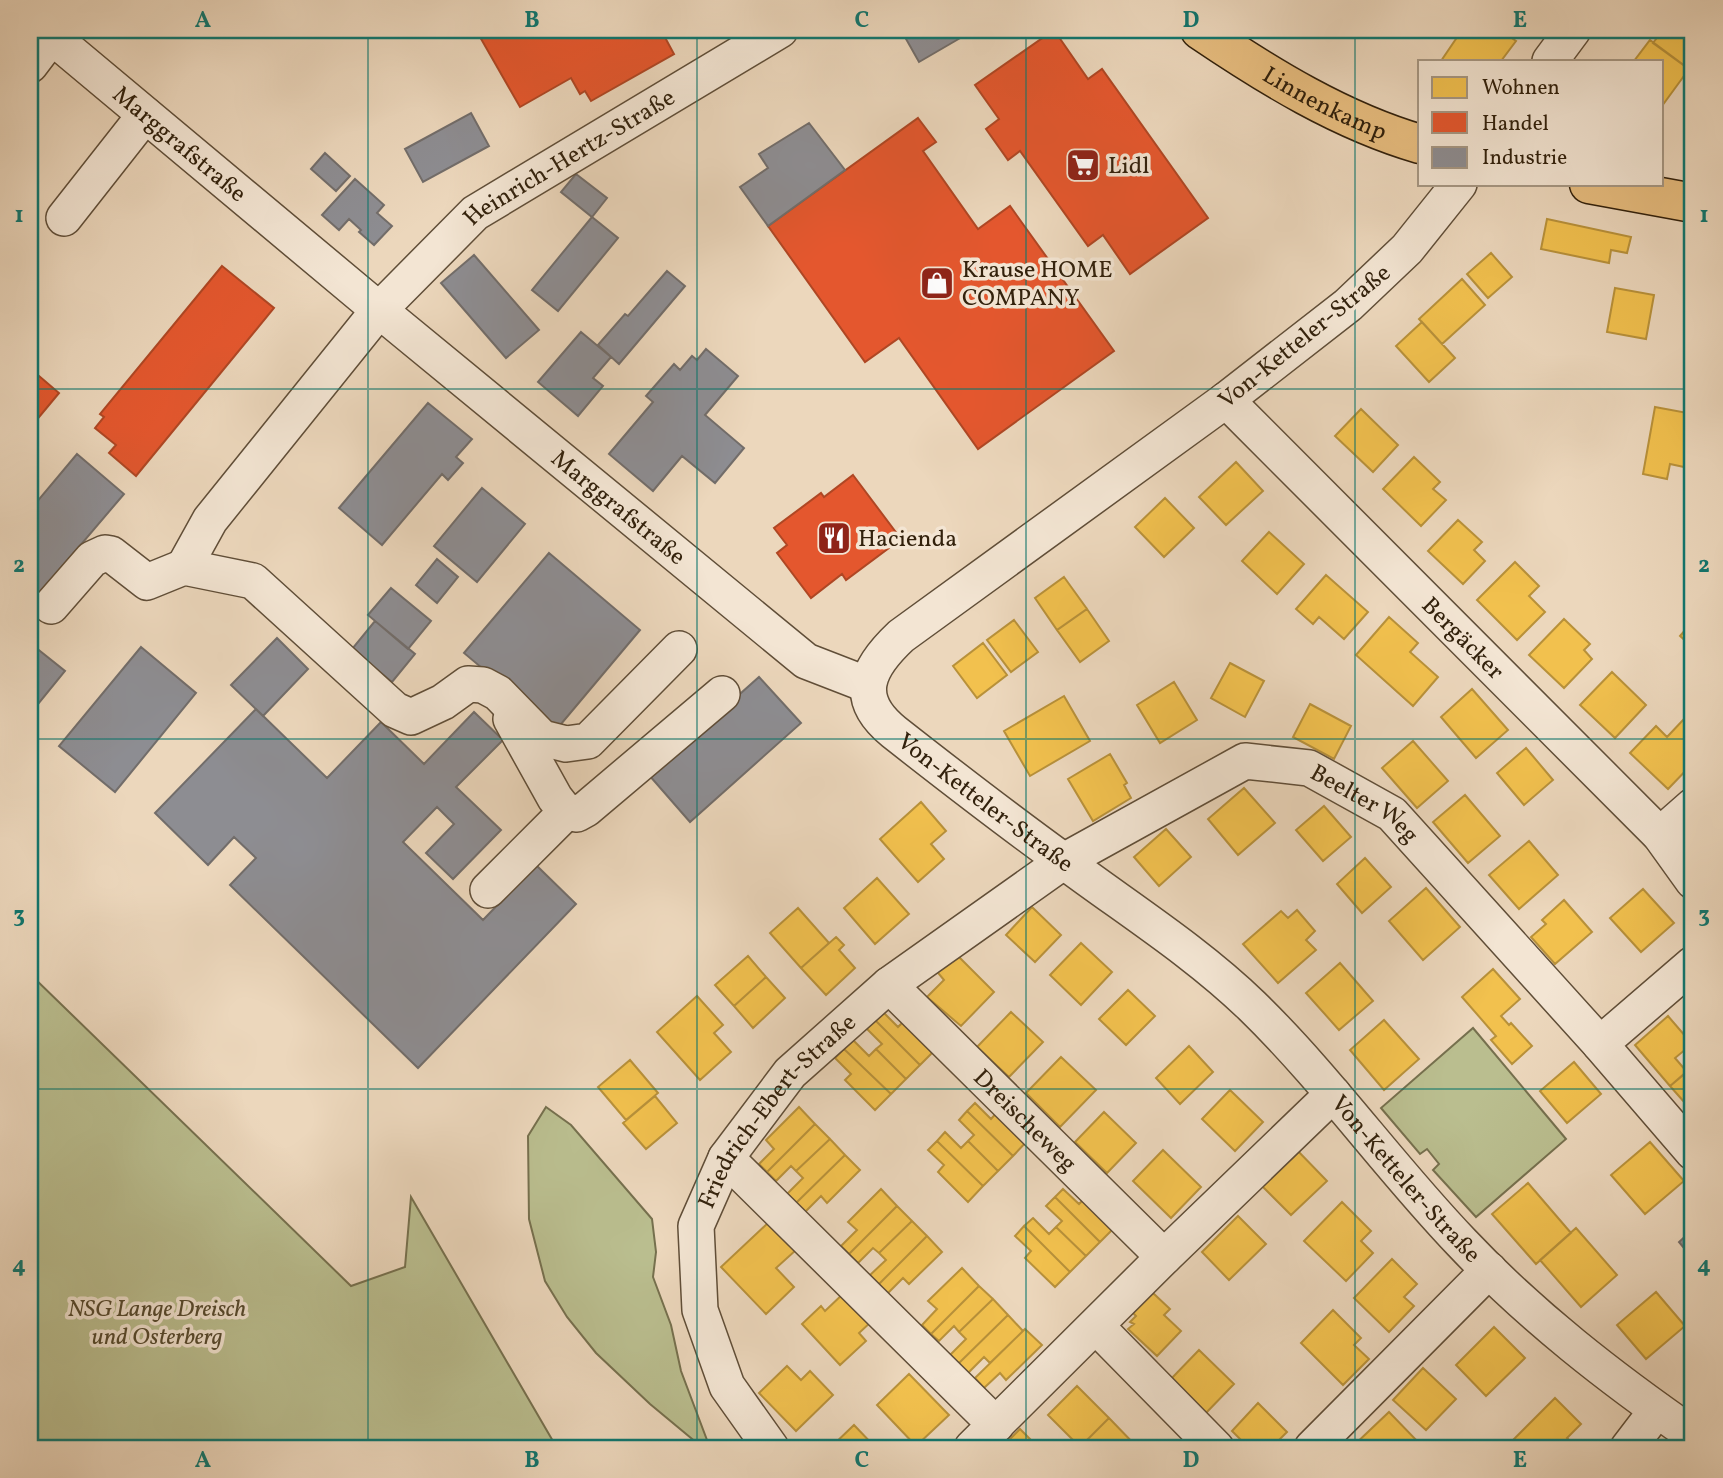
<svg xmlns="http://www.w3.org/2000/svg" width="1723" height="1478" font-family="Vollkorn,serif">
  <style>
    .green { fill: #babe8f; stroke: #76704e; stroke-width: 2 }
    .homes { fill: #f2c14e; stroke: #b8913a; stroke-width: 2 }
    .shops { fill: #e4572e; stroke: #af4724; stroke-width: 2 }
    .industry { fill: #8d8d92; stroke: #726d6a; stroke-width: 2 }
    .lines { fill: none; stroke-linecap: round; stroke-linejoin: round }
    .minor-casing { stroke: #604e38; stroke-width: 38 }
    .major-casing { stroke: #32210c; stroke-width: 41 }
    .minor { stroke: #f3e5d3; stroke-width: 35 }
    .major { stroke: #e6bc7e; stroke-width: 38 }
    .grid { fill: none; stroke: #0f766e; stroke-width: 2; stroke-opacity: 0.55 }
    .labels { text-anchor: middle; stroke-width: 7; stroke-linejoin: round; paint-order: stroke }
    .street-label { font-size: 24px; fill: #32210c; stroke: #f3e5d3 }
    .poi-label { font-size: 24px; fill: #32210c; stroke: #f3e5d3; text-anchor: start }
    .park-label { font-size: 24px; font-style: italic; fill: #54482d; stroke: #f3e5d3 }
    .neatline { fill: none; stroke: #0f766e; stroke-width: 2.5 }
    .grid-label { font-size: 23px; text-anchor: middle; font-weight: bold; fill: #0f766e }
  </style>
  <rect width="100%" height="100%" fill="#ecd7bc"/>
  <filter id="stains"><feTurbulence type="fractalNoise" baseFrequency=".00286" numOctaves="4"/><feColorMatrix values="0 0 0 0 .2 0 0 0 0 .09 0 0 0 0 .02 0 0 0 .5 -.17"/></filter>
  <radialGradient id="worn" r=".72"><stop offset=".6" stop-color="#630" stop-opacity="0"/><stop offset="1" stop-color="#630" stop-opacity=".3"/></radialGradient>
  <path class="green" d="M30 974 351 1286 405 1267 411 1197 557 1448H30Z
    M1473 1028 1566 1139 1476 1217 1433 1170 1439 1164 1427 1149 1420 1154 1381 1108Z
    M546 1107 571 1125 652 1219 656 1252 653 1277 671 1325 681 1371 710 1448H703L650 1404 596 1353 567 1317 545 1281 529 1219 528 1136Z"/>
  <path class="homes" d="M1462 30H1500L1516 41 1501 61H1441Z
    M1663 30H1693V72L1653 43Z
    M1650 40 1689 69 1662 106V61H1634Z
    M1547 219 1631 237 1627 253 1611 250 1609 263 1541 249Z
    M1491 253 1512 277 1488 298 1467 274Z
    M1462 279 1485 305 1442 344 1419 319Z
    M1615 288 1654 295 1646 339 1607 332Z
    M1422 322 1455 358 1429 382 1396 346Z
    M1655 407 1693 414V469L1670 464 1667 479 1643 474Z
    M1361 409 1398 445 1373 472 1335 436Z
    M1414 457 1440 482 1433 489 1446 500 1421 526 1383 489Z
    M1236 462 1263 491 1226 525 1199 497Z
    M1165 498 1194 528 1164 557 1135 527Z
    M1458 520 1482 542 1474 550 1485 561 1463 584 1428 551Z
    M1269 532 1304 564 1277 594 1242 561Z
    M1515 562 1539 586 1529 596 1545 612 1517 640 1477 600Z
    M1326 575 1368 612 1344 639 1319 617 1313 624 1296 609Z
    M1064 577 1087 609 1057 630 1035 598Z
    M1087 609 1109 641 1080 662 1057 630Z
    M1389 617 1418 643 1410 652 1438 677 1413 706 1356 655Z
    M1564 619 1590 644 1584 650 1592 659 1564 688 1529 655Z
    M1014 620 1038 652 1011 672 987 640Z
    M1693 621V648L1680 636Z
    M983 643 1007 675 977 698 953 666Z
    M1230 663 1264 681 1245 717 1211 698Z
    M1612 672 1646 705 1615 738 1580 705Z
    M1174 682 1197 720 1160 743 1137 705Z
    M1472 689 1508 730 1476 758 1441 717Z
    M1064 696 1090 741 1030 776 1004 731Z
    M1310 704 1351 726 1334 759 1293 737Z
    M1684 719 1693 728V763L1668 789 1630 753 1656 726 1667 737Z
    M1413 741 1448 781 1417 808 1382 768Z
    M1526 748 1553 780 1524 805 1497 773Z
    M1110 754 1127 783 1124 785 1131 798 1093 821 1068 779Z
    M1244 788 1275 823 1238 855 1208 819Z
    M1465 795 1500 836 1468 863 1433 822Z
    M921 802 946 831 931 844 944 859 918 882 880 839Z
    M1324 806 1351 837 1323 861 1296 830Z
    M1166 829 1191 857 1159 886 1134 857Z
    M1529 841 1558 875 1519 909 1489 875Z
    M1365 858 1391 887 1362 913 1337 884Z
    M877 878 909 914 875 944 844 908Z
    M1426 888 1460 927 1423 960 1389 921Z
    M1643 889 1674 923 1641 952 1610 918Z
    M1564 900 1592 932 1555 964 1531 937 1546 924 1542 920Z
    M1032 907 1061 935 1035 962 1006 935Z
    M798 908 829 943 801 968 770 933Z
    M1297 910 1315 931 1306 940 1316 950 1278 983 1243 944 1281 911 1288 918Z
    M836 937 844 945 839 950 855 968 826 995 801 968Z
    M1081 943 1112 972 1081 1005 1050 975Z
    M955 953 994 992 961 1026 927 997 944 980 934 968Z
    M748 956 766 977 734 1006 715 985Z
    M1340 963 1373 1001 1339 1030 1306 993Z
    M1493 969 1520 999 1501 1016 1509 1025 1511 1023 1532 1046 1512 1064 1491 1040 1496 1036 1462 997Z
    M766 977 785 998 753 1028 734 1006Z
    M1128 990 1155 1016 1126 1045 1099 1019Z
    M697 996 723 1025 714 1033 731 1052 700 1080 657 1032Z
    M883 1012 898 1027 907 1018 937 1048 920 1065 875 1020Z
    M1011 1012 1043 1042 1009 1077 977 1047Z
    M1668 1016 1692 1044 1675 1058 1687 1072 1670 1086 1635 1045Z
    M875 1020 920 1065 906 1079 876 1049 882 1044 866 1028Z
    M1384 1020 1419 1059 1384 1090 1350 1050Z
    M853 1040 869 1056 876 1049 906 1079 891 1094 844 1049Z
    M1189 1046 1213 1072 1180 1104 1156 1078Z
    M844 1049 891 1094 875 1110 845 1080 851 1074 835 1058Z
    M1061 1057 1096 1090 1060 1127 1026 1093Z
    M630 1060 658 1093 626 1120 598 1087Z
    M1574 1062 1601 1094 1567 1123 1540 1091Z
    M1693 1066V1112L1670 1086Z
    M1230 1090 1263 1122 1235 1151 1202 1119Z
    M655 1096 677 1123 646 1149 623 1123Z
    M975 1103 991 1119 999 1110 1029 1139 1013 1156 967 1111Z
    M799 1107 815 1124 767 1172 759 1164 774 1149 766 1140Z
    M967 1111 1013 1156 998 1171 968 1141 974 1135 959 1120Z
    M1104 1112 1136 1143 1107 1173 1075 1142Z
    M815 1124 830 1139 796 1171 791 1166 776 1181 767 1172Z
    M945 1132 961 1148 968 1141 998 1171 983 1186 937 1141Z
    M830 1139 845 1155 796 1203 787 1194 803 1178 796 1171Z
    M937 1141 983 1186 968 1202 938 1172 944 1165 928 1150Z
    M1650 1142 1684 1181 1645 1214 1611 1175Z
    M1295 1148 1327 1181 1291 1215 1259 1183Z
    M1163 1150 1201 1187 1171 1218 1133 1181Z
    M845 1155 860 1170 827 1203 821 1196 805 1212 796 1203Z
    M1528 1183 1571 1233 1536 1264 1492 1214Z
    M881 1189 897 1206 849 1254 841 1246 857 1230 848 1222Z
    M1063 1189 1079 1204 1087 1196 1117 1225 1100 1242 1055 1197Z
    M1055 1197 1100 1242 1086 1256 1056 1227 1062 1221 1046 1206Z
    M1342 1202 1371 1231 1361 1241 1373 1253 1346 1281 1304 1241Z
    M897 1206 912 1221 879 1253 873 1248 858 1263 849 1254Z
    M1238 1216 1266 1244 1229 1280 1202 1252Z
    M1033 1218 1049 1234 1056 1227 1086 1256 1070 1272 1024 1226Z
    M912 1221 927 1236 878 1285 869 1276 886 1260 879 1253Z
    M769 1222 796 1250 776 1268 794 1287 766 1314 721 1267Z
    M1024 1226 1070 1272 1055 1287 1025 1258 1031 1251 1015 1236Z
    M1576 1228 1617 1275 1581 1307 1540 1260Z
    M927 1236 942 1252 909 1284 903 1278 887 1294 878 1285Z
    M1392 1259 1417 1284 1404 1297 1414 1306 1389 1332 1354 1298Z
    M962 1268 979 1286 931 1334 922 1325 937 1309 928 1301Z
    M979 1286 993 1299 959 1332 954 1326 939 1341 931 1334Z
    M845 1292 872 1321 859 1333 866 1341 840 1365 802 1324 821 1306 825 1311Z
    M1656 1292 1685 1326 1646 1359 1617 1325Z
    M1153 1293 1170 1309 1164 1315 1181 1331 1157 1356 1128 1329 1134 1324 1130 1322 1136 1316 1133 1313Z
    M993 1299 1008 1315 958 1364 950 1355 966 1339 959 1332Z
    M1333 1310 1361 1338 1354 1345 1369 1359 1343 1385 1301 1343Z
    M1008 1315 1023 1331 990 1363 984 1357 968 1373 958 1364Z
    M1494 1327 1525 1358 1486 1396 1456 1365Z
    M1025 1329 1042 1345 1006 1380 1000 1373 984 1388 975 1378Z
    M1199 1350 1234 1384 1204 1415 1169 1381Z
    M787 1366 801 1380 810 1371 833 1395 796 1431 759 1393Z
    M1423 1368 1456 1399 1426 1430 1393 1400Z
    M909 1374 949 1415 916 1446 877 1405Z
    M1077 1386 1109 1418 1080 1447 1048 1415Z
    M1555 1398 1581 1424 1567 1438 1575 1446 1523 1448 1514 1439Z
    M1258 1403 1287 1432 1271 1448H1249L1232 1431Z
    M1389 1412 1422 1446 1419 1448H1351Z
    M1109 1418 1138 1448 1080 1447Z
    M854 1425 876 1448H830Z
    M1020 1429 1039 1448H1001Z"/>
  <path class="shops" d="M476 30H661L674 54 591 101 585 91 580 94 571 78 520 107Z
    M1054 30 1088 79 1102 69 1208 218 1130 274 1103 235 1088 246 1020 151 1008 160 986 129 999 119 975 85Z
    M918 118 936 142 923 151 978 229 1010 206 1114 351 978 449 899 338 865 362 768 226Z
    M222 266 274 308 136 476 109 453 116 445 95 428 104 417 100 414Z
    M32 370 59 393 30 428V373Z
    M853 475 901 539 846 580 842 574 811 598 777 553 787 545 774 528 821 493 824 497Z"/>
  <path class="industry" d="M901 30H958L962 37 919 62Z
    M471 113 489 146 423 182 405 149Z
    M809 123 845 170 768 226 740 187 768 168 759 154Z
    M325 153 350 176 336 191 311 169Z
    M576 174 607 198 592 217 561 192Z
    M355 179 384 205 377 213 392 226 374 245 359 232 361 230 349 219 339 230 322 215Z
    M592 217 618 238 558 311 532 290Z
    M474 255 539 330 506 358 441 283Z
    M667 271 685 286 619 364 598 345 625 314 628 316Z
    M581 332 611 357 593 378 603 386 578 416 538 382Z
    M706 349 738 376 705 415 744 448 715 483 682 456 653 491 609 454 653 402 646 396 674 364 680 370 692 356 697 360Z
    M428 403 472 439 456 457 463 463 448 480 442 474 382 545 339 508Z
    M77 454 124 494 38 595 30 588V510Z
    M482 488 525 524 477 582 434 546Z
    M549 553 640 630 556 730 464 653Z
    M437 559 458 577 437 603 416 585Z
    M391 588 431 621 408 649 368 615Z
    M375 621 415 654 392 682 352 649Z
    M277 638 308 669 263 716 231 685Z
    M30 643 65 671 34 709 30 705Z
    M141 647 196 693 115 792 59 746Z
    M759 677 801 723 690 822 649 775Z
    M256 709 327 778 381 722 424 764 474 712 503 740 456 787 501 830 453 879 426 853 454 824 437 807 403 842 483 920 536 865 576 904 418 1068 230 885 256 858 234 837 208 865 155 813Z
    M1693 1229V1259L1679 1242Z"/>
  <g class="lines">
    <g class="minor-casing">
      <g id="minor">
        <path id="s1" d="M44 30 379 310 806 661 868 685"/>
        <path d="M1550 61 1573 30"/>
        <path d="M30 65 52 36 65 30"/>
        <path id="s2" d="M1459 184 1407 249 1348 305 1226 400 901 636C867 668 852 698 894 732 950 776 1007 820 1065 862 1128 909 1195 951 1252 1006 1328 1080 1389 1167 1462 1243 1532 1317 1611 1378 1693 1435"/>
        <path d="M64 218 145 115"/>
        <path id="s3" d="M1226 400 1660 835 1693 881"/>
        <path id="s4" d="M184 567 210 520 379 310 475 213 780 30"/>
        <path d="M51 606 92 559 105 553 111 554 147 582 184 567 253 581 395 710 411 717 443 702 468 684 483 685 498 693 542 738 566 744 588 741 679 649"/>
        <path d="M511 719 555 798 566 812 577 814 586 809 722 694"/>
        <path d="M1660 835 1693 806"/>
        <path d="M488 890 566 812"/>
        <path d="M1693 964 1600 1044 1693 1152"/>
        <path id="s5" d="M889 985 1164 1257"/>
        <path d="M726 1158 996 1425"/>
        <path d="M1096 1326 1216 1448"/>
        <path id="s6" d="M771 1448 727 1386 700 1310 696 1226 726 1158 790 1073 889 985 1064 861 1245 761 1309 768 1392 814 1600 1044"/>
        <path d="M972 1448 1164 1257 1333 1094"/>
        <path d="M1312 1448 1489 1270"/>
        <path d="M1628 1448 1657 1410"/>
      </g>
    </g>
    <g class="major-casing">
      <g id="major">
        <path id="s7" d="M1200 30C1268 76 1341 121 1420 144"/>
        <path d="M1589 184 1693 203"/>
      </g>
    </g>
    <use href="#minor" class="minor"/>
    <use href="#major" class="major"/>
  </g>
  <path class="grid" d="M368 30V1448M697 30V1448M1026 30V1448M1355 30V1448M30 389H1693M30 739H1693M30 1089H1693"/>
  <defs>
    <g id="supermarket-square" transform="scale(1.75)"><rect x="-9" y="-9" width="18" height="18" rx="4" fill="#8f2418" stroke="#f3e5d3"/><path d="M-6-5.5h2.5l.6 2H6L4.5 2H-2.5L-4.4-4H-6ZM-1.5 3.2a1.3 1.3 0 1 0 .1 0ZM3 3.2a1.3 1.3 0 1 0 .1 0Z" fill="#fff"/></g>
    <g id="shop-square" transform="scale(1.75)"><rect x="-9" y="-9" width="18" height="18" rx="4" fill="#8f2418" stroke="#f3e5d3"/><path d="M-5-2.5h2.3a2.7 3.5 0 0 1 5.4 0H5L5.5 6h-11ZM-1.5-2.5h3a1.5 2.3 0 0 0-3 0Z" fill="#fff"/></g>
    <g id="restaurant-square" transform="scale(1.75)"><rect x="-9" y="-9" width="18" height="18" rx="4" fill="#8f2418" stroke="#f3e5d3"/><path d="M-5-6h1v4h1v-4h1v4h1v-4h1v5L-1.5 .5V6h-2V.5L-5-1ZM5-6V6H3V1.5H1.5Q1.5-4 5-6Z" fill="#fff"/></g>
  </defs>
  <g fill-rule="evenodd">
    <use href="#supermarket-square" x="1083" y="165"/>
    <use href="#shop-square" x="937" y="283"/>
    <use href="#restaurant-square" x="834" y="538"/>
  </g>
  <g class="labels">
    <g class="street-label">
      <text dy="8" stroke="none"><textPath href="#s7" startOffset="145">Linnenkamp</textPath></text>
      <text dy="8" stroke="none"><textPath href="#s1" startOffset="177">Marggrafstraße</textPath></text>
      <text dy="8" stroke="none"><textPath href="#s4" startOffset="569">Heinrich-Hertz-Straße</textPath></text>
      <text transform="translate(1304 336) rotate(-39)" y="8">Von-Ketteler-Straße</text>
      <text dy="8" stroke="none"><textPath href="#s1" startOffset="747">Marggrafstraße</textPath></text>
      <text dy="8" stroke="none"><textPath href="#s3" startOffset="336">Bergäcker</textPath></text>
      <text dy="8" stroke="none"><textPath href="#s2" startOffset="952">Von-Ketteler-Straße</textPath></text>
      <text dy="8" stroke="none"><textPath href="#s6" startOffset="1106">Beelter Weg</textPath></text>
      <text dy="8" stroke="none"><textPath href="#s6" startOffset="383">Friedrich-Ebert-Straße</textPath></text>
      <text dy="8" stroke="none"><textPath href="#s5" startOffset="192">Dreischeweg</textPath></text>
      <text dy="8" stroke="none"><textPath href="#s2" startOffset="1519">Von-Ketteler-Straße</textPath></text>
    </g>
    <g class="poi-label">
      <text x="1108" y="173">Lidl</text>
      <text x="962" y="277">Krause HOME<tspan x="962" dy="28">COMPANY</tspan></text>
      <text x="858" y="546">Hacienda</text>
    </g>
    <g class="park-label">
      <text x="157" y="1316">NSG Lange Dreisch<tspan x="157" dy="28">und Osterberg</tspan></text>
    </g>
  </g>
  <rect width="1723" height="1478" fill="none" stroke="#ecd7bc" stroke-width="77"/>
  <rect x="1418" y="60" width="245" height="126" fill="#f3e5d3" stroke="#a69783" stroke-width="2"/>
  <rect x="1432" y="77" width="35" height="21" fill="#f2c14e" stroke="#a69783" stroke-width="2"/>
  <text x="1482" y="94" font-size="21" fill="#32210c">Wohnen</text>
  <rect x="1432" y="112" width="35" height="21" fill="#e4572e" stroke="#a69783" stroke-width="2"/>
  <text x="1482" y="130" font-size="21" fill="#32210c">Handel</text>
  <rect x="1432" y="147" width="35" height="21" fill="#8d8d92" stroke="#a69783" stroke-width="2"/>
  <text x="1482" y="164" font-size="21" fill="#32210c">Industrie</text>
  <rect x="38" y="38" width="1646" height="1402" class="neatline"/>
  <g class="grid-label">
    <text x="203" y="27">A</text>
    <text x="532" y="27">B</text>
    <text x="862" y="27">C</text>
    <text x="1191" y="27">D</text>
    <text x="1520" y="27">E</text>
    <text x="19" y="222">1</text>
    <text x="1704" y="222">1</text>
    <text x="19" y="572">2</text>
    <text x="1704" y="572">2</text>
    <text x="19" y="922">3</text>
    <text x="1704" y="922">3</text>
    <text x="19" y="1272">4</text>
    <text x="1704" y="1272">4</text>
    <text x="203" y="1467">A</text>
    <text x="532" y="1467">B</text>
    <text x="862" y="1467">C</text>
    <text x="1191" y="1467">D</text>
    <text x="1520" y="1467">E</text>
  </g>
  <rect width="100%" height="100%" filter="url(#stains)"/>
  <rect width="100%" height="100%" fill="url(#worn)"/>
</svg>
